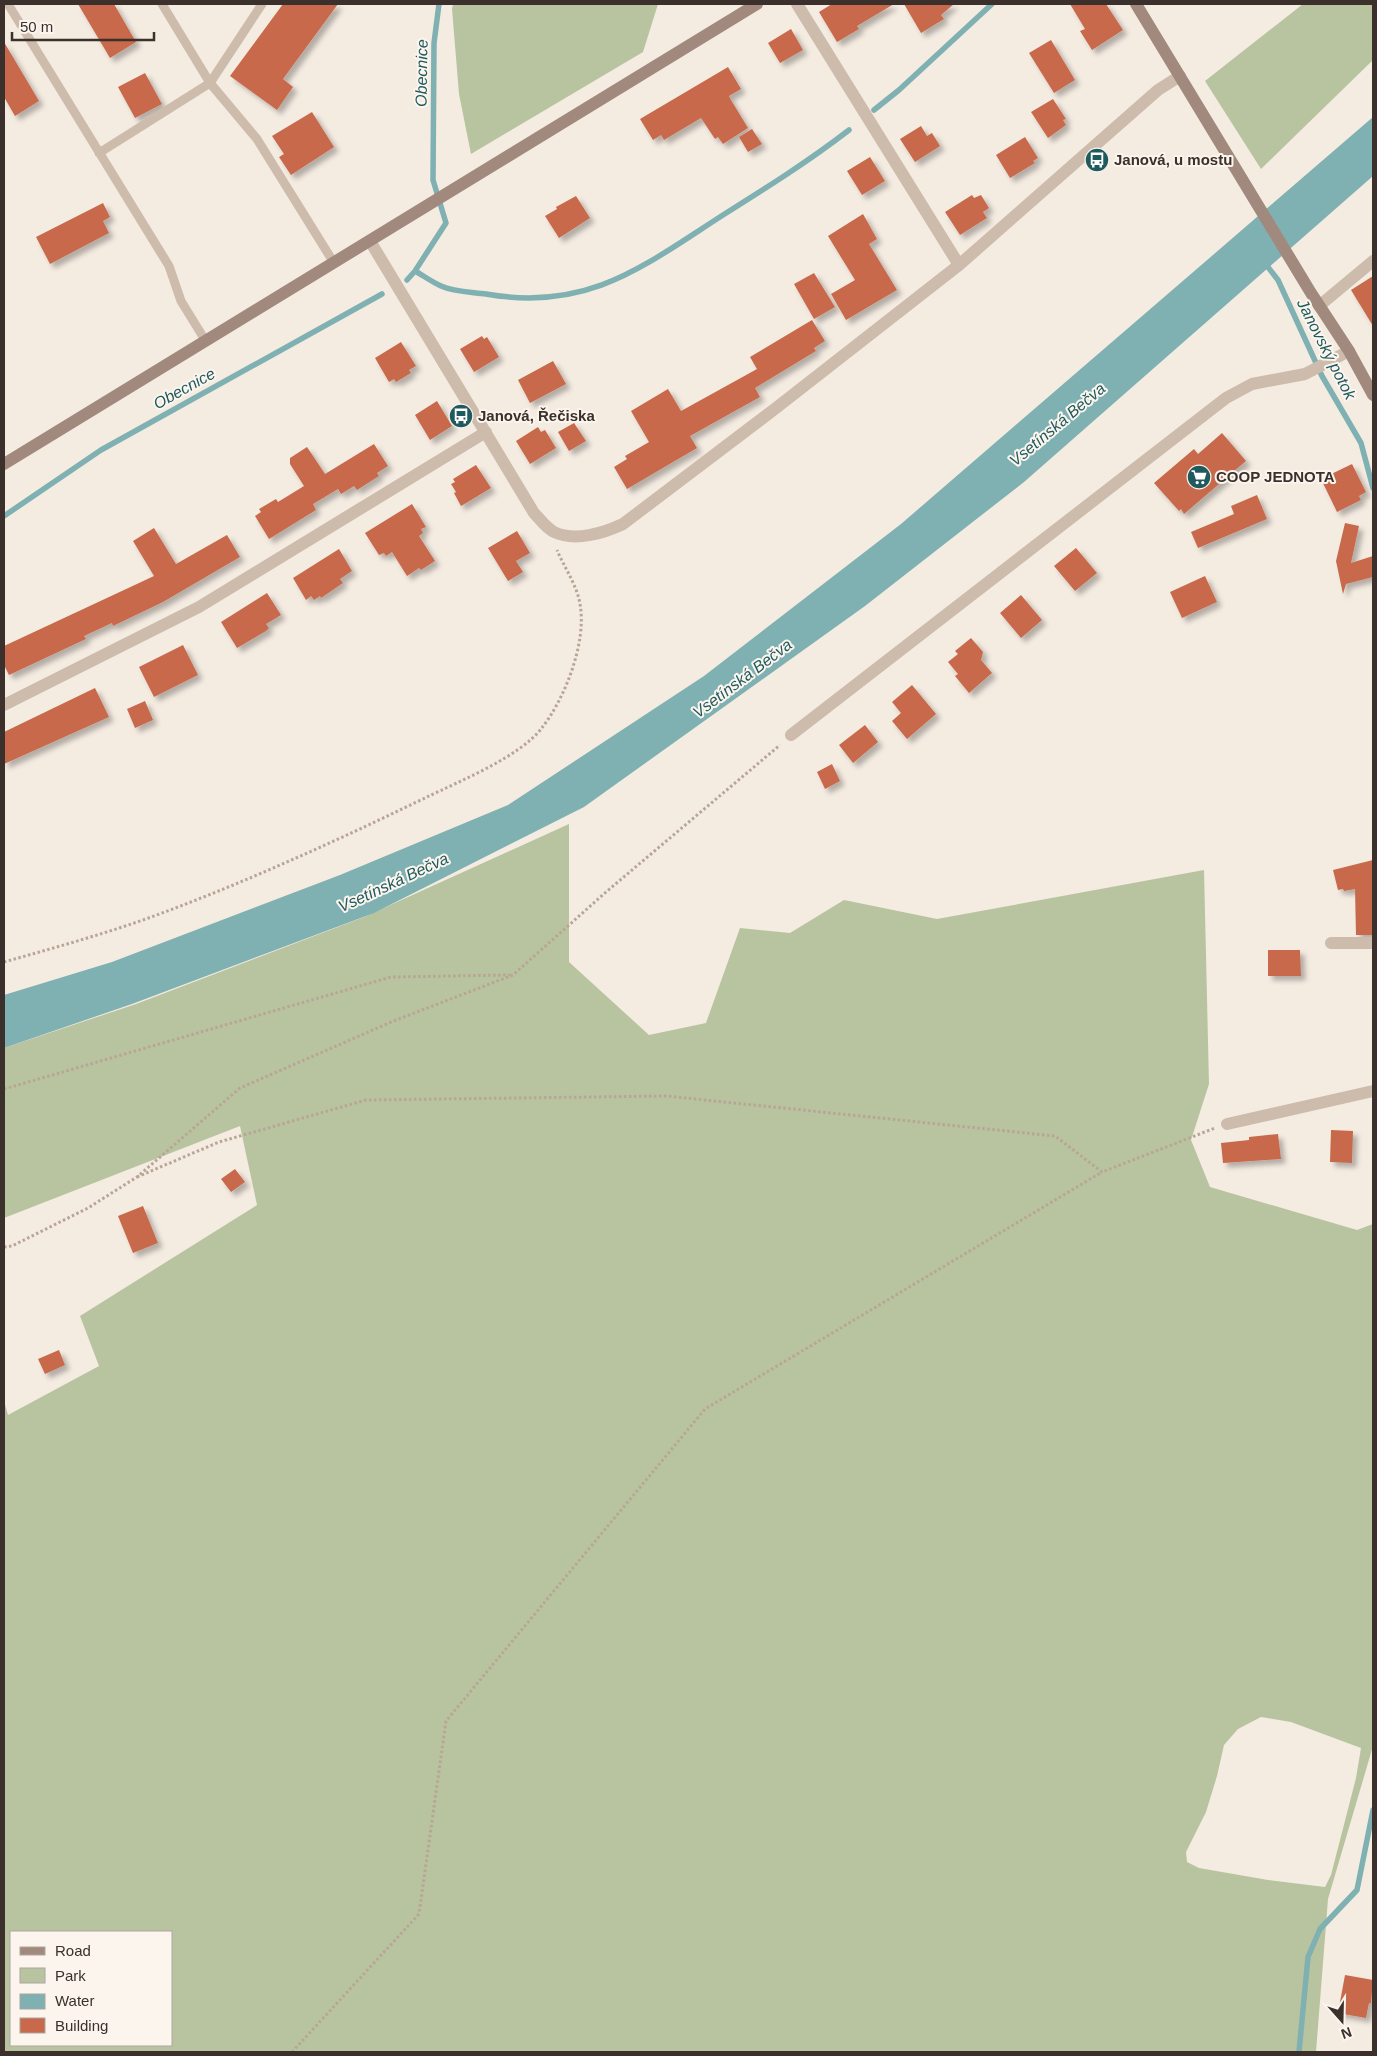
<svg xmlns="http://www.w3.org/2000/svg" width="1377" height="2056" font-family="Helvetica,sans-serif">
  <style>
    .green { fill: #b8c4a0; fill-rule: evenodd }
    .water { fill: #7fb0b2 }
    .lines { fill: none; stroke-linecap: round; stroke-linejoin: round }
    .stream { stroke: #7fb0b2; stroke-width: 5.5 }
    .building { fill: #c8694b; filter: url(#shadow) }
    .path { stroke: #b9a596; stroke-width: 3; stroke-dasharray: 2.5 2.5; stroke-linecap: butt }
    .lane { stroke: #cdbbac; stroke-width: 9 }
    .street { stroke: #cdbbac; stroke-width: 12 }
    .secondary { stroke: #a18a7d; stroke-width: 12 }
    .labels { text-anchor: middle; stroke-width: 4; stroke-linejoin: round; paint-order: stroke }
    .poi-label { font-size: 15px; font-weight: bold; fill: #3b302b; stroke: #fbf5ee; text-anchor: start }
    .water-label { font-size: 16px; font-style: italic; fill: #1f5a5e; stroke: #fbf5ee }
  </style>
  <defs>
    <filter id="shadow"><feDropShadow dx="4.5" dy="4.5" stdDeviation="2.5" flood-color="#0004"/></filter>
  </defs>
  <rect width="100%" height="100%" fill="#f4ebe1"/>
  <path class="green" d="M453 4H658L643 52 471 154 459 94 452 9Z
    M1303 4H1373V60L1261 169 1205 81Z
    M569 824V962L649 1035 706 1023 740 928 790 933 844 900 937 919 1204 870 1209 1084 1191 1140 1210 1187 1357 1230 1373 1224V1746L1328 1899 1316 2052H4V1401L8 1415 99 1366 80 1316 257 1205 240 1126 4 1218V1048L136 1004 364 917ZM1261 1717 1291 1722 1361 1748 1356 1778 1331 1875 1325 1887 1268 1880 1199 1868 1187 1862 1186 1852 1206 1812 1217 1776 1224 1745 1238 1729ZM11 1932H171V2045H11Z"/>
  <path class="water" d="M1373 117V176L1024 482 865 606 584 807 374 913 132 1004 4 1048V995L112 962 340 875 508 805 704 676 901 524Z"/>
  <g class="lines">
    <path class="stream" d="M874 110 899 90 992 4
      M1264 262 1278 280 1322 376 1361 443 1373 488
      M415 271C424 276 432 282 441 286 454 292 472 292 486 294 588 312 642 267 723 215 766 188 809 161 849 130
      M407 280 415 271 446 223 433 180 434 43 439 4
      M4 516 101 450 382 294
      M1299 2052 1308 1957 1320 1929 1357 1890 1373 1810"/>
  </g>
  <path class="building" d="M78 4H114L136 42 110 58Z
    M283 4H338L283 79 293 87 277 110 230 76Z
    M832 4H894L857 26 859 29 837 42 819 12Z
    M904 4H954L941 15 944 19 921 33Z
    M1070 4H1106L1123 30 1092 50 1080 31 1085 29Z
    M791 29 803 50 780 63 768 43Z
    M1051 40 1075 80 1054 93 1029 53Z
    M4 42 39 101 15 116 4 97Z
    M728 67 741 89 729 96 731 100 748 128 723 144 718 137 715 139 701 118 664 140 661 135 653 140 640 119Z
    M145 73 162 104 135 118 118 87Z
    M1053 99 1066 119 1063 120 1066 125 1048 138 1031 112Z
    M312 112 334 147 291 175 279 157 284 154 272 136Z
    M921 126 927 136 932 133 940 146 915 162 900 139Z
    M752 129 762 144 748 152 739 137Z
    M1025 137 1038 158 1033 161 1035 163 1010 178 996 155Z
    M870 157 885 181 862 195 847 171Z
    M972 195 974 198 981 195 989 208 983 212 987 218 960 235 945 212Z
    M576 196 590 218 559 238 545 216 557 209 556 207Z
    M103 203 110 217 103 221 109 233 50 264 36 237Z
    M863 214 877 239 869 244 897 290 846 320 831 294 855 280 828 236Z
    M814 273 835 307 814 319 794 284Z
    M1373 276V326L1351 290Z
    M812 320 825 341 814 348 816 351 755 388 760 397 690 436 697 448 627 489 614 467 627 459 625 456 649 442 631 411 668 389 681 411 757 369 750 357Z
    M482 336 484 339 487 337 499 357 474 372 460 349Z
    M401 342 416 366 409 370 411 373 396 382 394 379 389 382 375 358Z
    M553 361 566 384 530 403 518 380Z
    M437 401 452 426 430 440 415 415Z
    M574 423 586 441 569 451 558 432Z
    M538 427 541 432 545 430 556 448 530 464 516 441Z
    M1222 433 1246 461 1184 514 1181 509 1179 511 1154 483 1194 449 1198 454Z
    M374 444 388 466 377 473 379 476 357 490 354 486 341 494 338 489 313 504 316 510 269 539 255 516 261 512 259 509 276 499 278 502 304 486 290 464V458L307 447 325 474Z
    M1352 464 1366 492 1359 496 1361 500 1337 512 1321 479Z
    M476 465 491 488 461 506 454 493 456 492 451 484 455 482 453 479Z
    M1257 495 1267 519 1198 548 1191 532 1234 514 1231 506Z
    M412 504 426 527 421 529 423 533 419 536 435 561 421 570 419 568 407 576 392 552 386 556 384 553 379 555 365 533Z
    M1345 523 1359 526 1351 563 1373 556V577L1346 584 1343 594 1336 561Z
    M154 528 176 564 227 535 240 557 163 602 113 626 112 623 84 636 86 639 9 675 4 665V646L154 576 133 541Z
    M517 531 530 553 516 561 523 572 508 581 488 548Z
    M1076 548 1097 573 1075 591 1054 566Z
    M339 549 352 571 340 579 343 583 321 598 320 596 314 600 311 596 306 600 293 578Z
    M1205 576 1217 602 1182 618 1170 592Z
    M267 593 281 615 266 624 269 628 266 631 237 648 221 622Z
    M1021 595 1042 620 1021 638 1000 613Z
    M971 638 983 652 981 660 992 673 969 693 955 676 958 674 948 662 958 654 955 651Z
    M183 645 198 675 154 697 139 667Z
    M912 685 936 714 907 739 892 721 901 713 892 702Z
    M95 688 109 717 4 764V732Z
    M145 701 153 720 135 728 127 709Z
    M865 725 878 742 853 763 839 745Z
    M832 764 840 781 825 789 817 772Z
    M1373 860V935H1356L1355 889 1344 891 1343 889 1338 890 1333 870Z
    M1268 950H1300L1301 976H1268Z
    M1331 1130 1353 1131 1352 1163 1330 1162Z
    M1278 1134 1281 1159 1223 1163 1221 1143 1249 1140V1137Z
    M235 1169 245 1182 231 1192 221 1179Z
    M143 1206 158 1243 133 1253 118 1216Z
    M59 1350 65 1365 45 1374 38 1359Z
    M1345 1975 1373 1980 1371 2003H1369L1366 2018 1338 2013Z"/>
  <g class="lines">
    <path class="path" d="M4 962C50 949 97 936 143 920 240 885 334 842 427 797 460 781 519 757 541 729 565 699 587 642 580 604 577 585 564 567 557 550
      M4 1089 391 977 510 975
      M137 1177 219 1142 366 1100 666 1096 1055 1136 1102 1172 1215 1128
      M4 1247 12 1246 88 1208 137 1177 240 1088 391 1022 513 975 606 892 780 745
      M292 2052 419 1914 446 1721 705 1409 1102 1172"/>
    <path class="lane" d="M8 4 169 266 181 301 205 340
      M162 4 210 83 257 139 334 263
      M99 153 210 83 262 4"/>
    <path class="street" d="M797 4 959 265
      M370 241 534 513C540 519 546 528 554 532 575 542 604 533 623 524L776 408 959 265 1158 90 1180 76
      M1319 306 1373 261
      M4 705 199 607 486 432
      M791 735 1226 398 1252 384 1305 374 1349 351
      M1331 943H1373
      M1227 1124 1373 1091"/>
    <path class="secondary" d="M1136 4 1311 293 1349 351 1373 395
      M4 464 757 4"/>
  </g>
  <defs>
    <g id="bus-disc" transform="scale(1.25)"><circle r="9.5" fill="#1f5a5e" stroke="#fbf5ee"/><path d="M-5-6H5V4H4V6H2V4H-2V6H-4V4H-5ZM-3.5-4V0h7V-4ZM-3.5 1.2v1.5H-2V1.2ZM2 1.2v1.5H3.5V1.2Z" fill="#fff"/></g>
    <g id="supermarket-disc" transform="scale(1.25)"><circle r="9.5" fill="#1f5a5e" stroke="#fbf5ee"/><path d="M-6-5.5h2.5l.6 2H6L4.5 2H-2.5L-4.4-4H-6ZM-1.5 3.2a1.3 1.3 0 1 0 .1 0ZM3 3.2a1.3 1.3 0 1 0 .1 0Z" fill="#fff"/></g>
  </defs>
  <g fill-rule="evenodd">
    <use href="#bus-disc" x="1097" y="160"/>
    <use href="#bus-disc" x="461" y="416"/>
    <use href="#supermarket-disc" x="1199" y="477"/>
  </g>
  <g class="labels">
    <g class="poi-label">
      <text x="1114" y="165">Janová, u mostu</text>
      <text x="478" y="421">Janová, Řečiska</text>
      <text x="1216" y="482">COOP JEDNOTA</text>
    </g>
    <g class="water-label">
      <text transform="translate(421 73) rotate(-89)" y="6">Obecnice</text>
      <text transform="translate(1327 349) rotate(63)" y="6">Janovský potok</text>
      <text transform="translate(184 388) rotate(-29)" y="6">Obecnice</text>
      <text transform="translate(1057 424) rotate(-40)" y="6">Vsetínská Bečva</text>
      <text transform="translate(742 678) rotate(-37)" y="6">Vsetínská Bečva</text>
      <text transform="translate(393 882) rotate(-25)" y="6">Vsetínská Bečva</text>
    </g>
  </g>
  <rect width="1377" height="2056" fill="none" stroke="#3b302b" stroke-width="10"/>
  <rect x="10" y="1931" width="162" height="115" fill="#fbf5ee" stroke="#aea6a0"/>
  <rect x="20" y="1947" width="25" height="8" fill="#a18a7d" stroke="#aea6a0"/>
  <text x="55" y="1956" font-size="15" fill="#3b302b">Road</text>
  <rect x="20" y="1968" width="25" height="15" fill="#b8c4a0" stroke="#aea6a0"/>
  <text x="55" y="1981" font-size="15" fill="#3b302b">Park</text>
  <rect x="20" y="1994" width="25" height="15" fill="#7fb0b2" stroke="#aea6a0"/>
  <text x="55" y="2006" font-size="15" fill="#3b302b">Water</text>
  <rect x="20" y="2018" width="25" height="15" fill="#c8694b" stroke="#aea6a0"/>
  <text x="55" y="2031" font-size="15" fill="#3b302b">Building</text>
  <g transform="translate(1342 2021) rotate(160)" stroke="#fbf5ee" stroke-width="4" paint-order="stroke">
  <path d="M0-4L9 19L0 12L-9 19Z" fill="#3b302b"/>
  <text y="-8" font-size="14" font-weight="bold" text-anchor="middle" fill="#3b302b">N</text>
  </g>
  <path d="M12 32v8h142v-8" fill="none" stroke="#3b302b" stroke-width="2.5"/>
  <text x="20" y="32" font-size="15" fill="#3b302b" stroke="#fbf5ee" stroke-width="4" paint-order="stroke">50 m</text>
</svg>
